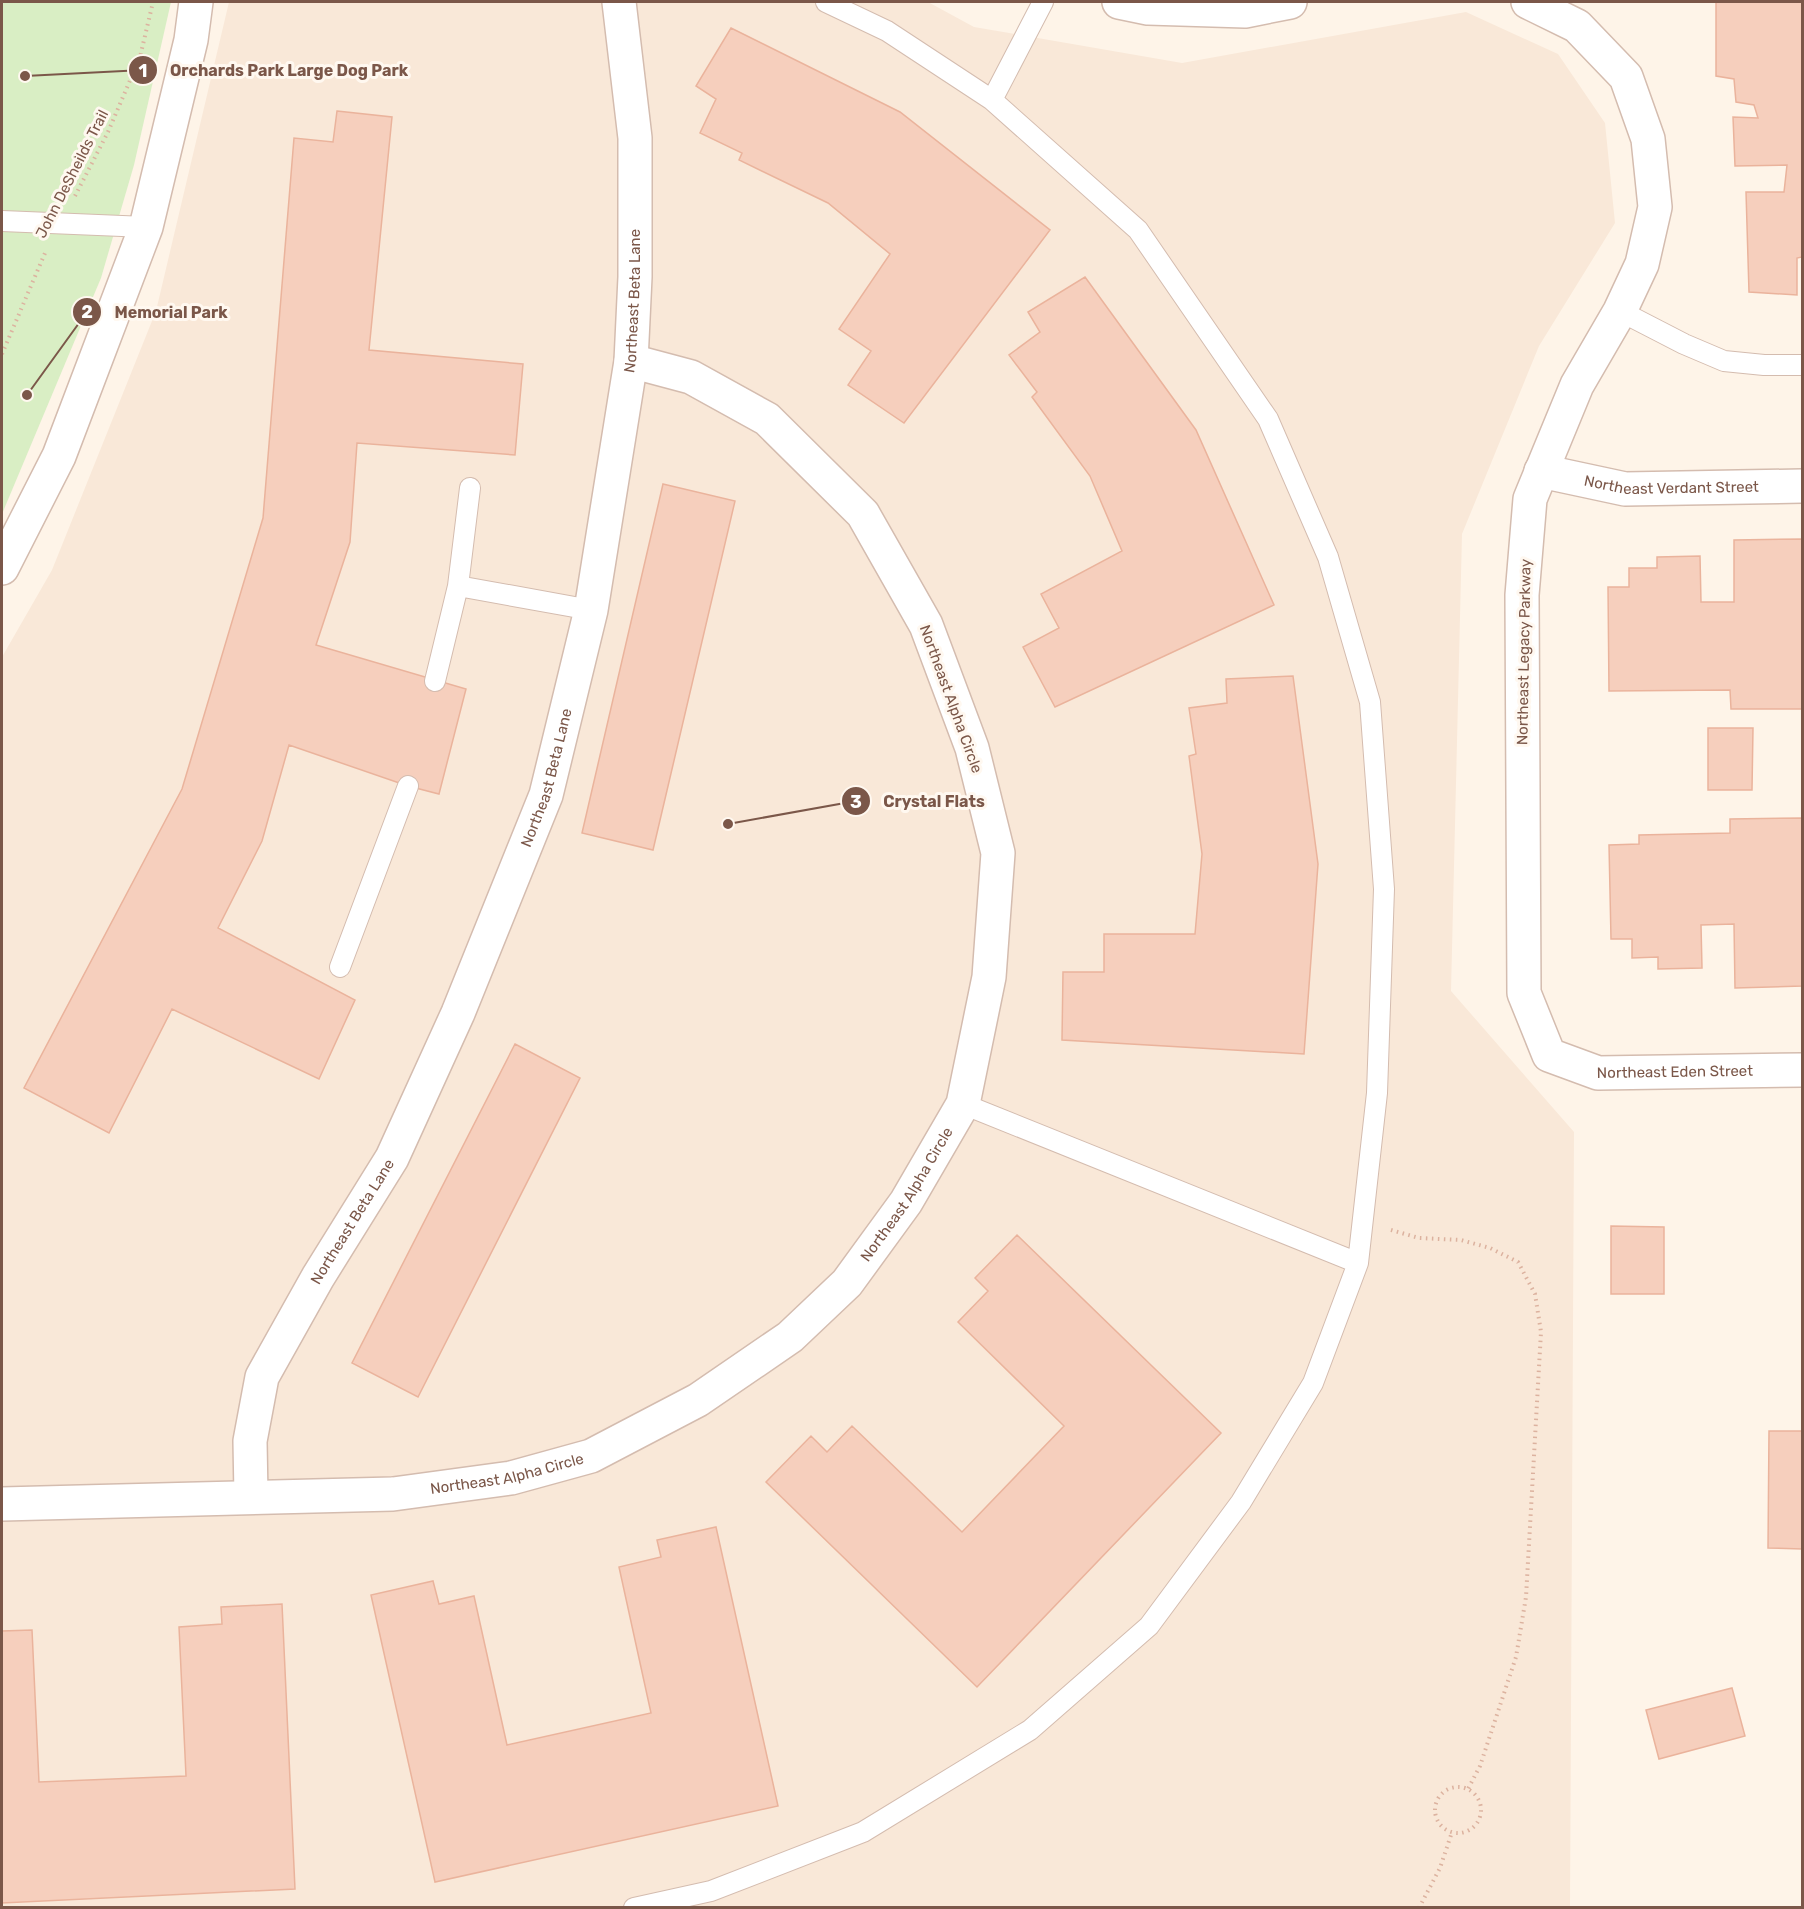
<svg xmlns="http://www.w3.org/2000/svg" width="1804" height="1909" font-family="Rubik,sans-serif">
  <style>
    .residential { fill: #f9e8d8 }
    .green { fill: #d9eec4 }
    .building { fill: #f6cfbd; stroke: #eab39c; stroke-width: 1.5 }
    .lines { fill: none; stroke-linecap: round; stroke-linejoin: round }
    .service-casing { stroke: #d4bcaf; stroke-width: 22 }
    .minor-casing { stroke: #d4bcaf; stroke-width: 36 }
    .tertiary-casing { stroke: #d4bcaf; stroke-width: 36 }
    .path { stroke: #dcb29f; stroke-width: 4; stroke-dasharray: 1.5 4.5; stroke-linecap: butt }
    .service { stroke: #fff; stroke-width: 20 }
    .minor { stroke: #fff; stroke-width: 33 }
    .tertiary { stroke: #fff; stroke-width: 33 }
    .labels { text-anchor: middle; stroke-width: 6; stroke-linejoin: round; paint-order: stroke }
    .street-label { font-size: 15px; fill: #7b5749; stroke: #fff8f0 }
    .leader { fill: none; stroke: #7b5749; stroke-width: 2 }
    .callout-dot { fill: #7b5749; stroke: #fff8f0; stroke-width: 2 }
    .mark-label { font-size: 18px; text-anchor: middle; font-weight: bold; fill: #fff }
    .callout-label { font-size: 16px; text-anchor: middle; font-weight: bold; fill: #7b5749; stroke: #fff8f0; stroke-width: 6; stroke-linejoin: round; paint-order: stroke }
  </style>
  <rect width="100%" height="100%" fill="#fef4e8"/>
  <path class="residential" d="M229 2H928L974 27 1182 63 1466 12 1558 54 1605 123 1615 223 1539 346 1462 534 1451 991 1574 1132 1570 1907 2 1908V657L52 570 156 311Z"/>
  <path class="green" d="M2 2H171L134 165 101 278 2 514Z"/>
  <path class="building" d="M1716 2H1802V257L1797 258V295L1749 292 1746 192H1784L1787 165 1735 166 1733 117 1758 118 1754 105 1736 102 1734 79 1716 76Z
    M731 28 900 112 1050 230 904 423 848 385 871 351 839 329 890 254 828 203 739 160 742 153 700 133 716 99 696 86Z
    M337 111 392 117 369 350 523 364 515 455 357 443 350 542 316 645 466 689 439 794 408 786 289 745 262 841 218 928 355 1000 319 1079 172 1009 109 1133 24 1088 182 789 263 518 294 138 333 142Z
    M1085 277 1196 430 1274 605 1055 707 1023 647 1059 628 1041 594 1122 551 1090 476 1032 397 1037 392 1009 355 1040 332 1028 312Z
    M663 484 735 501 653 850 582 833Z
    M1802 539V709H1731L1730 690 1609 691 1608 587H1629V568H1657V557L1700 556 1701 602H1734V540Z
    M1293 676 1318 864 1304 1054 1062 1040 1063 972H1104V934H1195L1202 854 1189 756 1196 754 1189 708 1227 703 1226 679Z
    M1708 728H1753L1752 790H1708Z
    M1802 818V986L1735 988 1734 924 1701 925 1702 968 1658 969V957L1632 958V939H1611L1609 845 1639 844V835L1730 833V819Z
    M515 1044 580 1078 418 1397 352 1363Z
    M1611 1226 1664 1227V1294H1611Z
    M1017 1235 1221 1433 977 1687 766 1482 811 1436 827 1452 852 1426 962 1532 1064 1426 958 1322 988 1291 975 1278Z
    M1769 1431H1802V1549L1768 1548Z
    M716 1527 778 1806 435 1882 371 1595 433 1581 439 1604 474 1596 507 1745 651 1713 619 1567 661 1557 657 1540Z
    M282 1604 295 1889 2 1903V1631L32 1630 39 1782 186 1776 179 1627 222 1624 221 1607Z
    M1732 1688 1745 1736 1659 1759 1646 1710Z"/>
  <g class="lines">
    <g class="service-casing">
      <path id="service" d="M826 2 887 31 992 100 1138 230 1268 419 1328 557 1370 702 1384 889 1377 1093 1358 1263
        M992 100 1043 2
        M2 221 146 227
        M1620 311 1684 344 1724 361 1764 365H1802
        M458 586 470 488
        M435 681 458 586 591 610
        M340 967 408 786
        M634 1908 711 1891 863 1832 1030 1730 1149 1626 1241 1502 1313 1383 1358 1263 963 1104"/>
    </g>
    <g class="minor-casing">
      <g id="minor">
        <path d="M1119 2 1148 8 1245 11 1290 2"/>
        <path id="s1" d="M1528 2 1577 26 1626 77 1648 139 1655 207 1642 264 1620 311 1577 385 1530 499 1522 595 1524 993 1549 1055 1598 1073 1802 1070"/>
        <path id="s2" d="M1541 471 1625 489 1802 486"/>
        <path id="s3" d="M251 1496 250 1441 262 1377 318 1277 392 1158 458 1013 546 795 591 610 631 361 635 277V138L619 2"/>
        <path id="s4" d="M2 1504 393 1494 511 1478 591 1456 698 1400 790 1337 847 1283 906 1202 963 1104 989 977 998 853 972 748 926 625 863 514 767 419 691 377 631 361"/>
      </g>
    </g>
    <g class="tertiary-casing">
      <path id="tertiary" d="M2 568 59 456 146 227 191 40 196 2"/>
    </g>
    <path class="path" d="M75 196 108 132 140 57 153 2
      M2 354 45 253
      M1391 1230 1419 1238 1461 1240 1490 1248 1518 1262 1535 1294 1541 1332 1526 1597 1516 1657 1480 1766 1468 1789
      M1435 1810a23 23 0 1 1 46 0a23 23 0 1 1-46 0Z
      M1419 1908 1440 1868 1452 1832"/>
    <use href="#service" class="service"/>
    <use href="#minor" class="minor"/>
    <use href="#tertiary" class="tertiary"/>
  </g>
  <g class="labels">
    <g class="street-label">
      <text transform="translate(72 174) rotate(-63)" y="5">John DeSheilds Trail</text>
      <text dy="5" stroke="none"><textPath href="#s3" startOffset="1272">Northeast Beta Lane</textPath></text>
      <text dy="5" stroke="none"><textPath href="#s2" startOffset="132">Northeast Verdant Street</textPath></text>
      <text transform="translate(1524 652) rotate(-89)" y="5">Northeast Legacy Parkway</text>
      <text transform="translate(951 699) rotate(70)" y="5">Northeast Alpha Circle</text>
      <text dy="5" stroke="none"><textPath href="#s3" startOffset="786">Northeast Beta Lane</textPath></text>
      <text dy="5" stroke="none"><textPath href="#s1" startOffset="1269">Northeast Eden Street</textPath></text>
      <text dy="5" stroke="none"><textPath href="#s4" startOffset="1011">Northeast Alpha Circle</textPath></text>
      <text dy="5" stroke="none"><textPath href="#s3" startOffset="300">Northeast Beta Lane</textPath></text>
      <text dy="5" stroke="none"><textPath href="#s4" startOffset="507">Northeast Alpha Circle</textPath></text>
    </g>
  </g>
  <path class="leader" d="M25 76L143 70M27 395L87 312M728 824L856 801"/>
  <g class="callout-dot">
    <circle cx="25" cy="76" r="6"/>
    <circle cx="27" cy="395" r="6"/>
    <circle cx="728" cy="824" r="6"/>
    <circle cx="143" cy="70" r="15"/>
    <circle cx="87" cy="312" r="15"/>
    <circle cx="856" cy="801" r="15"/>
  </g>
  <g class="mark-label">
    <text x="143" y="77">1</text>
    <text x="87" y="318">2</text>
    <text x="856" y="808">3</text>
  </g>
  <g class="callout-label">
    <text x="289" y="76">Orchards Park Large Dog Park</text>
    <text x="171" y="318">Memorial Park</text>
    <text x="934" y="807">Crystal Flats</text>
  </g>
  <rect width="1804" height="1909" fill="none" stroke="#7b5749" stroke-width="6"/>
</svg>
